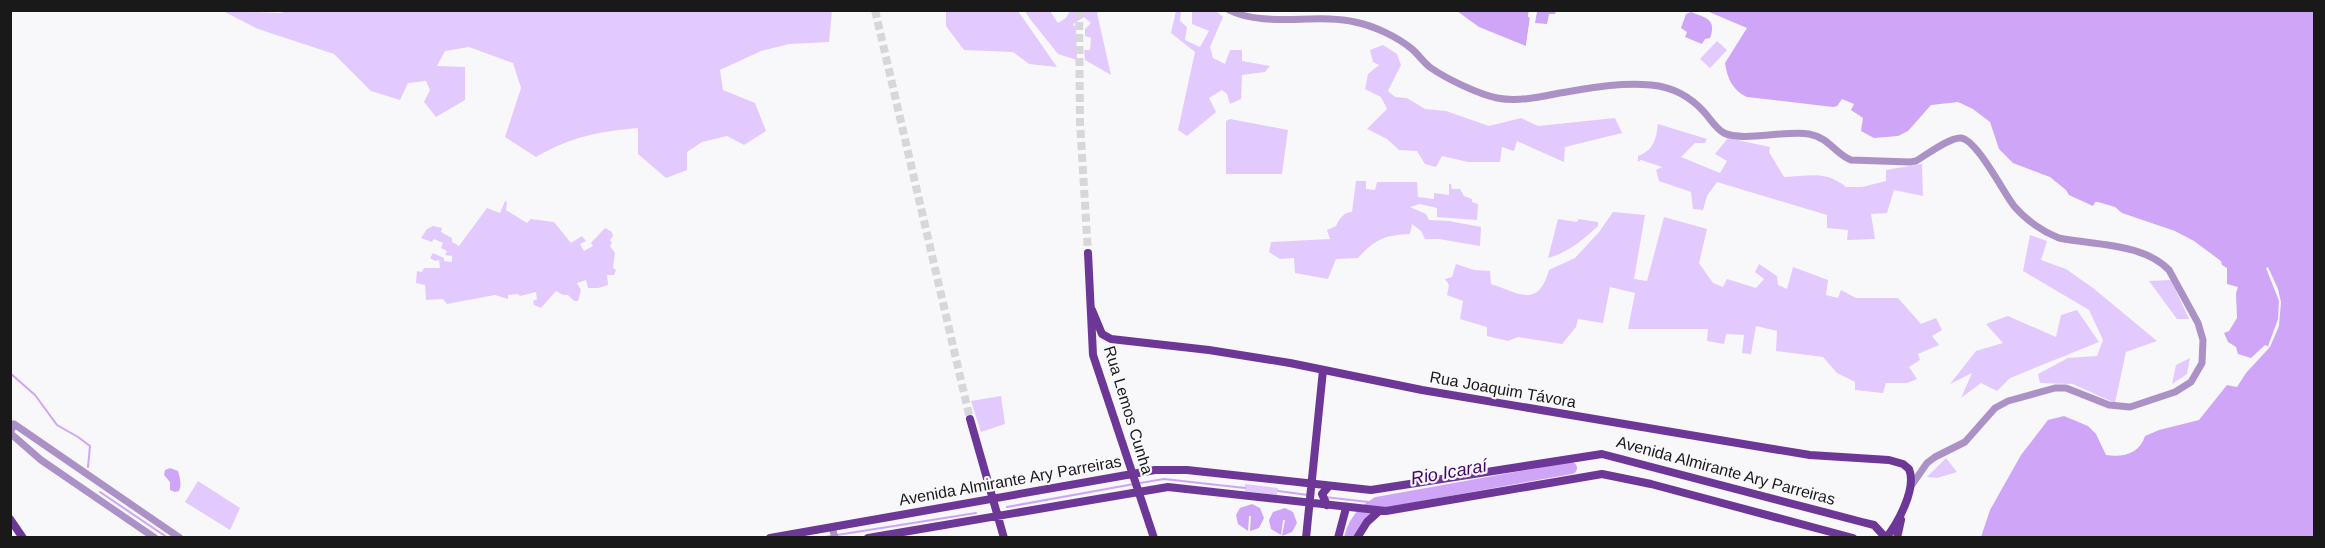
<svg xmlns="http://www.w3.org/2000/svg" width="2325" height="548" font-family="Arial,sans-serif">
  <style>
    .green { fill: #e3cafe }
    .water { fill: #cfa6f7 }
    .pier { fill: #f8f7fa }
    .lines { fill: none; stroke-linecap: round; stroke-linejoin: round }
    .stream { stroke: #cfa6f7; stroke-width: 2 }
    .river { stroke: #cfa6f7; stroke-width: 12 }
    .major-tunnel { stroke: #d7d6d8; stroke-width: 8; stroke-dasharray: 8 4; stroke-linecap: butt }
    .minor { stroke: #ab91c6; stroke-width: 7 }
    .major { stroke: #6c3796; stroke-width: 8 }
    .labels { text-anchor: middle; stroke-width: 4.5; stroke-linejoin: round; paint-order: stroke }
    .street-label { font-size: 16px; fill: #1a191a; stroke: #f8f7fa }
    .water-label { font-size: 18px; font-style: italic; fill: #420467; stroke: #f8f7fa }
  </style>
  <rect width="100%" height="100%" fill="#f8f7fa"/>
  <path class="green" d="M287 11 832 10 829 42 789 44 761 51 720 70 723 90 755 103 766 131 744 145 727 136 702 142 687 152V170L666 178 638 154V128C597 132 573 136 536 157L505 137 521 88 513 63 469 47 445 51 437 66 465 67V100L436 117 424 102 430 90 426 81 408 83 400 100 371 91 334 54 258 29 223 11 280 13Z
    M946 11H1018L1057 67 1029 64 1013 52 964 50 946 26Z
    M1025 11H1050L1058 23 1066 18 1070 11H1101L1097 13 1111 75 1085 60 1084 50H1090L1091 38 1085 36V29L1091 23 1084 17 1073 24 1076 28 1077 60 1058 54 1030 19Z
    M1176 11H1181L1180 21 1187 27 1185 40 1200 47 1209 31 1192 24V11H1216L1223 17 1210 47 1213 58 1225 64 1230 50H1242V61L1270 66 1265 72 1242 75 1241 99 1230 104 1227 94 1222 90 1209 98 1216 112 1187 136 1178 130 1195 52 1171 33Z
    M1717 41 1727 50 1710 68 1700 59Z
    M1383 45 1397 54 1401 65 1388 91 1395 97 1407 98 1425 109 1446 111 1489 126 1521 118 1538 126 1615 118 1622 133 1565 147 1564 162 1517 141 1514 151 1502 147 1500 162H1468L1442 156 1436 167 1425 164 1417 151 1399 150 1387 139 1367 129 1387 109 1381 97 1365 89 1368 74 1379 65 1373 62 1370 50Z
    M1230 119 1288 130 1282 174H1226V121Z
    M1658 124 1707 139 1705 143H1695L1681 157 1720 173 1727 161 1715 154 1728 138 1770 147 1769 152 1784 177C1809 176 1826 170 1846 187H1862L1886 181V170L1922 164 1923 196 1894 190 1887 213 1871 214 1875 239 1847 240 1848 230 1827 228V215L1717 182 1707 196 1703 210 1693 209 1691 192 1659 181 1656 170 1662 167 1641 160 1638 162V156C1654 150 1656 139 1658 124Z
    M1356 181H1366V189L1375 190 1377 182H1417L1418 197 1434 199V193L1449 195V184H1451L1452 189H1460L1464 196 1472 199V202L1478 204 1477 220 1437 217V208L1420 204 1410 207 1426 214 1429 220 1449 221 1481 227 1480 246 1439 239H1425L1421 231 1412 224 1410 234C1385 235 1375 239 1358 258L1336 259 1328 279 1295 273 1294 258 1280 259 1269 252 1271 242 1330 239 1327 230 1336 226C1339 219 1344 212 1352 212Z
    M505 201 507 202 506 210 527 223 531 219 554 222 571 243 582 236 586 241 580 244 584 251 593 246 591 243 605 228 612 232 613 236 610 240 612 243 610 246 615 253 613 268 616 270 614 275H607L608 285 598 288H588L586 280 577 283 581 290 578 301H574L568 295H563L556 291 541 308 534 305 533 301 537 299 536 292 520 296 518 294 508 295V299L495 295 447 304 443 299 426 300 425 285 416 283 417 271 422 272 424 268H440L439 260 435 261 430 258 433 253 444 258V261L452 262V256L445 255 447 251 441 248 443 243 434 239 432 242 421 238 427 229 433 226 442 228 441 232 452 238V242L459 246 487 208 500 213Z
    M1613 212 1645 215 1634 279 1647 281 1664 217 1707 229 1699 263 1713 283 1723 287 1727 279 1756 288 1764 279 1755 272 1759 264 1777 276 1778 285 1787 289 1793 267 1828 280 1826 295 1838 298 1841 290 1856 298H1898L1921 324 1936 318 1942 330 1932 336 1939 345 1918 354 1920 360 1909 367 1917 379 1907 383H1886L1883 393 1855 390V382L1837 373 1823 357 1776 351 1777 331 1756 326 1751 354 1742 353 1744 335 1726 334 1724 344 1707 341 1708 329H1628L1635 293 1610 287 1603 323 1578 319 1576 327 1562 344 1518 337 1508 341 1487 336V327L1460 319 1463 301 1447 295 1449 285 1445 279 1452 277 1456 264 1474 270 1490 271 1491 284C1519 293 1538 309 1549 270L1575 258 1599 232Z
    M1558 219 1577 222 1579 219 1598 222V226C1583 240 1569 252 1548 258Z
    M2030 235 2047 241 2041 260 2066 269 2093 288 2157 341 2126 352 2115 403 2073 384 2040 383 2038 374 2068 358 2097 356 2103 340 2089 310 2023 271Z
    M2171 280 2189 319H2177L2149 281Z
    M2077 310 2099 342 2010 378 1997 391 1981 383 1961 398 1972 373 1950 384 1976 351 2003 343 1986 324 2008 316 2056 337 2061 315Z
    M2190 358 2187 374 2172 384 2176 365Z
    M1001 396 1005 424 981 432 971 401Z
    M1946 458 1957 472 1937 478 1927 477Z
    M198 481 240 508 230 530 185 502Z
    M1245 484 1278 488 1277 495 1245 491Z"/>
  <path class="water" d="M1457 11H1529L1528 16 1530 17 1526 46 1479 27Z
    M1537 11H1556L1555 14H1549L1547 24 1535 23Z
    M1707 11H2314V537H1981L1990 510 2021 455 2048 420 2064 416 2088 426 2096 434 2106 455C2123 458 2140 453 2145 436L2159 430 2199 420 2227 385 2237 387 2246 373 2270 347 2265 345 2251 358 2238 354 2236 347 2228 342 2224 333 2229 331 2237 318 2236 293 2238 287 2227 284V268L2222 265 2221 261 2194 241 2175 231 2122 213 2115 207 2098 202H2095L2093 206 2069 195 2066 190 2050 177 2013 163 1999 149 1990 122 1973 109 1958 102 1931 105 1908 131 1898 136 1874 138 1861 131 1863 118 1851 110 1854 104 1842 99 1837 106 1833 107 1747 97C1733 91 1727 78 1725 63L1747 28Z
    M1691 12C1706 18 1717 19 1710 38L1705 39 1702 44 1685 37 1687 32 1681 28 1686 14Z
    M170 468 178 471C180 479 182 484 179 491L175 492 170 490V482L164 475 165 470Z
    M1252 504 1260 508 1264 518 1259 528 1250 531 1251 516H1249L1248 531 1238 524 1236 515 1240 508Z
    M1285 508 1293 512 1297 523 1292 532 1282 536 1285 520H1283L1281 535 1271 529 1269 520 1273 512Z"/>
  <path class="pier" d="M1532 10 1533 16 1534 10 1537 11 1529 46H1526L1530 18 1528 17 1529 11Z
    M2268 267 2278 289 2281 302 2279 326 2270 347 2268 346 2278 319 2279 301 2266 268Z"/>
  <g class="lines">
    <path class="stream" d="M10 373 35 395 57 425 78 437 90 446 88 467
      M1140 483 1164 479 1245 488
      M1278 491 1308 495
      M100 492 168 538
      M1325 497 1377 503
      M1007 507 1134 484
      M837 535 976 513
      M819 538 831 536"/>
    <path class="river" d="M1350 538C1354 521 1363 511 1377 503L1571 468"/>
    <path class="major-tunnel" d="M875 10 970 419
      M1079 10 1080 122 1088 253"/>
    <path class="minor" d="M1229 10C1264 28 1317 13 1355 22 1374 26 1396 36 1412 49 1419 55 1424 63 1431 68 1447 79 1478 94 1497 98 1518 102 1540 97 1560 93 1590 88 1621 82 1651 85 1673 87 1691 97 1705 113 1711 120 1716 129 1724 133 1742 142 1786 130 1809 134 1830 138 1834 153 1851 160L1910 162 1916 161C1926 155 1950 137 1961 138 1977 140 2003 192 2014 206 2026 220 2042 231 2059 238 2093 245 2143 243 2169 270L2198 323 2203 340 2202 363 2191 382 2175 392 2130 407 2109 405 2066 388H2055L2008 401 1995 408 1965 442 1935 457 1927 463 1911 486
      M10 433 14 424 180 538
      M10 433 41 460 155 538
      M832 527 835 538"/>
    <path class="major" d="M1088 253 1093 355 1154 538
      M1092 310 1102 334 1111 339 1209 350 1290 363 1422 390 1767 448 1810 455 1889 460 1903 464 1909 469C1917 488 1898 523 1886 538
      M970 419 1004 538
      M1327 505 1322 494 1329 486
      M10 519 23 538
      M770 538 1155 470H1187L1371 490 1602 454 1862 522 1874 525 1886 538
      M868 538 1168 487 1386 511 1602 474 1651 484 1853 538
      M1306 538 1323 370
      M1338 538 1346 508
      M1357 538 1367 522 1378 512
      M1897 538 1901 520"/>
  </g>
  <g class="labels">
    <g class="street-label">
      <text transform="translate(1503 389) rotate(10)" y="6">Rua Joaquim Távora</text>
      <text transform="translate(1129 410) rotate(73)" y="6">Rua Lemos Cunha</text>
      <text transform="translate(1726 470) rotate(15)" y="6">Avenida Almirante Ary Parreiras</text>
      <text transform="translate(1010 480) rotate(-10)" y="6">Avenida Almirante Ary Parreiras</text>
    </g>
    <g class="water-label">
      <text transform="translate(1449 472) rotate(-10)" y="6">Rio Icaraí</text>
    </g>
  </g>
  <rect width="2325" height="548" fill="none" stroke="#1a191a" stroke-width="24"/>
</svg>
